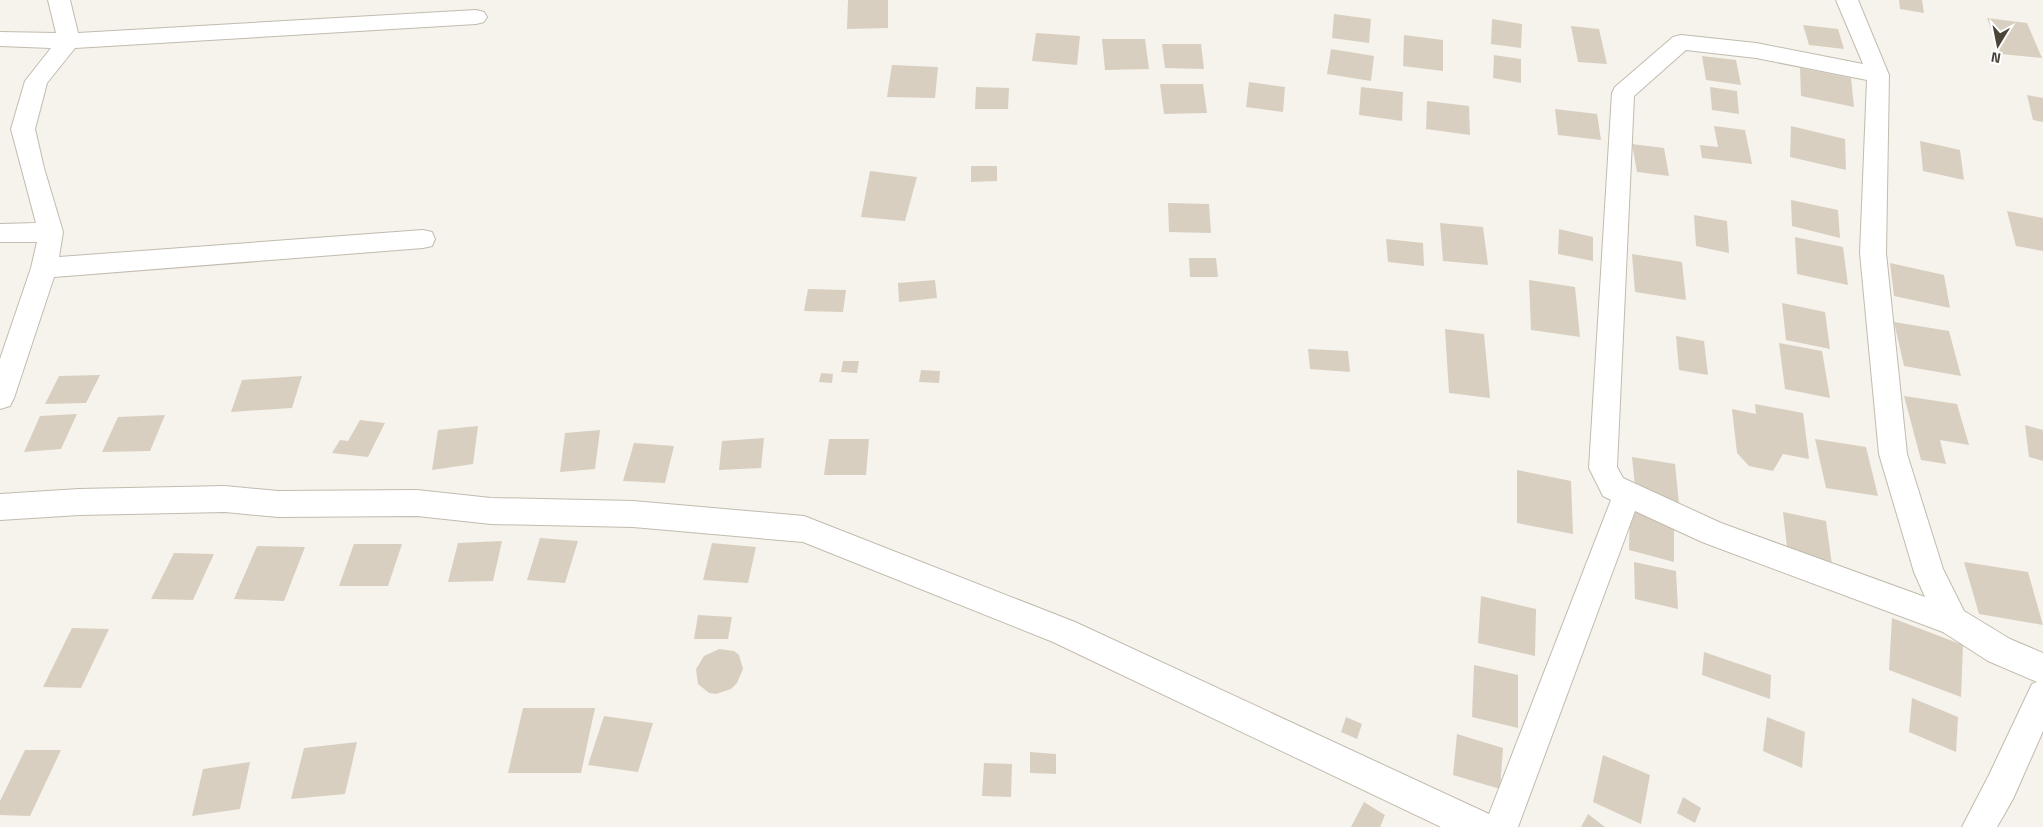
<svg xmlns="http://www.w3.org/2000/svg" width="2043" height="827" font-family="'Titillium Web',sans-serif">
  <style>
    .building { fill: #d8cfc1 }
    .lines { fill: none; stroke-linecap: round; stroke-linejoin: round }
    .minor-casing { stroke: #c2bbae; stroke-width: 2 }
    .minor { fill: #fff; fill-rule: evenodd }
  </style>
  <rect width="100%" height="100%" fill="#f6f3ec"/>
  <path class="building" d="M848 0H888V28L847 29Z
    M1899 0H1922L1924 13 1900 9Z
    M1334 14 1371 19 1369 43 1332 38Z
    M1987 18 2027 23 2042 58 2001 54Z
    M1492 19 1522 24 1521 48 1491 44Z
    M1803 25 1838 29 1844 49 1809 45Z
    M1571 26 1599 29 1607 64 1578 62Z
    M1036 33 1080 36 1077 65 1032 61Z
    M1404 35 1443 40V71L1403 66Z
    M1102 39H1145L1149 69 1105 70Z
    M1162 44H1201L1204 69 1165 68Z
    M1331 49 1374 56 1371 81 1327 74Z
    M1494 55 1521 59V83L1493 78Z
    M1702 56 1736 60 1741 85 1706 80Z
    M892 65 938 67 935 98 887 97Z
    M1800 68 1851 78 1854 107 1801 96Z
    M1249 82 1285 87 1283 112 1246 107Z
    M1160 84H1203L1207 113 1164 114Z
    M976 87 1009 88 1008 109H975Z
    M1361 87 1403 92 1402 121 1359 115Z
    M1710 87 1737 91 1739 114 1712 110Z
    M2027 95 2043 98V122L2033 120Z
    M1427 101 1469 106 1470 135 1426 129Z
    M1555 109 1597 114 1601 140 1558 135Z
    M1714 126 1745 130 1752 164 1702 158 1700 145 1718 147Z
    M1791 126 1845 139 1846 170 1790 157Z
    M1920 141 1960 150 1964 180 1923 171Z
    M1632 144 1664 148 1669 176 1637 172Z
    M971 166H997V181L971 182Z
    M870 171 917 177 905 221 861 217Z
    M1791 200 1838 210 1840 238 1792 226Z
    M1168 203 1209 204 1211 233 1169 232Z
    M2007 211 2043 218V251L2016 246Z
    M1694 215 1727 221 1729 253 1696 246Z
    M1440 223 1483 227 1488 265 1443 261Z
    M1559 229 1593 237V261L1558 254Z
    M1795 237 1843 247 1848 285 1797 274Z
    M1386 239 1423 243 1424 266 1388 262Z
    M1632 254 1682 262 1686 300 1635 292Z
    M1189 258H1216L1218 277H1190Z
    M1890 263 1944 275 1950 308 1894 296Z
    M935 280 937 298 899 302 898 283Z
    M1529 280 1575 287 1580 337 1531 330Z
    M808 289 846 290 843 312 804 311Z
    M1782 303 1825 312 1830 349 1786 340Z
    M1894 322 1949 331 1961 376 1904 366Z
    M1445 329 1484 334 1490 398 1449 393Z
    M1676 336 1704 341 1708 375 1679 370Z
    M1779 343 1822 351 1830 398 1785 389Z
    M1308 349 1348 351 1350 372 1310 369Z
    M843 361H859L857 373 841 372Z
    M921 370 940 371 939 383 919 382Z
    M821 373 833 374 832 383 819 382Z
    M100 375 86 403 45 404 59 376Z
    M302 376 292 408 231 412 242 380Z
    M1904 396 1957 404 1969 445 1940 440 1946 464 1921 460Z
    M1755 404 1803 413 1809 459 1783 454 1773 471 1749 466 1737 453 1732 409 1756 414Z
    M77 414 61 449 24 452 40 416Z
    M165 415 150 451 102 452 118 417Z
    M360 420 385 423 368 457 332 453 340 440 348 441Z
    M2025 425 2043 430V461L2029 457Z
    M478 426 473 464 432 470 438 430Z
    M600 430 595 469 560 472 565 433Z
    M764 438 761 468 719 470 722 441Z
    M829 439H869L866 475H824Z
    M1815 439 1866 447 1878 496 1826 488Z
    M634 443 674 446 665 483 623 481Z
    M1632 457 1675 464 1679 504 1636 496Z
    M1517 470 1571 481 1573 534 1517 523Z
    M1630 507 1674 518V562L1629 550Z
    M1783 512 1826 521 1832 565 1788 556Z
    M540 538 578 541 565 583 527 580Z
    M502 541 493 581 448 582 458 543Z
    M712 543 756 547 748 583 703 580Z
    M354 544H402L388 586H339Z
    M257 546 305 547 284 601 234 599Z
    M174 553 214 554 193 600 151 599Z
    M1634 562 1676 571 1678 609 1635 599Z
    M1964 562 2028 572 2043 625 1979 614Z
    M1481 596 1536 609 1535 656 1478 643Z
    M698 615 732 617 728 639H694Z
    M1892 618 1963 645 1961 697 1889 670Z
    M72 628 109 629 81 688 43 687Z
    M719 649 734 651 739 655 743 669 737 683 731 689 716 694 709 693 698 684 696 669 704 656Z
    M1704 652 1771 675 1770 699 1702 675Z
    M1474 665 1518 675V728L1472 717Z
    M1912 698 1958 717 1956 752 1909 732Z
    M523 708H595L581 773H508Z
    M604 716 653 723 638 772 588 765Z
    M1346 717 1362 724 1357 739 1341 732Z
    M1767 717 1805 732 1802 768 1763 751Z
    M1457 734 1503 748 1500 789 1453 775Z
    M357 742 345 794 291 799 304 748Z
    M25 750H61L30 816 0 815V801Z
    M1030 752 1056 754V774L1030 773Z
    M1603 755 1650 775 1641 824 1593 802Z
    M250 762 240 809 192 816 203 769Z
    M984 763 1012 764 1011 797 982 796Z
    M1683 797 1701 808 1695 823 1677 813Z
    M1364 802 1385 815 1380 827H1351Z
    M1588 814 1605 827H1581Z"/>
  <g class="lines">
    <g class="minor-casing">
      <path id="minor" d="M48 0H70L78 33 476 10 484 12 487 17 484 22 476 24 75 48 47 83 35 129 44 168 63 232 59 257 423 230 432 232 435 239 432 246 423 248 54 277 14 398 10 406 0 409V359L31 268 37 242H0V224L36 223 11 129 25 81 51 48 0 46V32L56 33Z
        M1836 0H1858L1889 75 1886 253 1907 454 1943 569 1964 611 2010 639 2043 653V731L2013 799 1997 827H1962L1989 775 2032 684 2037 682 1988 661 1943 632 1702 542 1635 511 1518 827H1441L1053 642 803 542 633 527 491 524 417 516 278 517 225 512 79 515 0 520V494L79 489 225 486 278 491 417 490 491 498 633 501 804 516 1075 622 1489 814 1611 500 1603 496 1589 468 1612 93 1615 87 1673 37 1681 35 1756 43 1863 64ZM1686 50 1756 58 1867 80 1860 253 1879 454 1914 572 1925 597 1721 523 1623 478 1617 467 1634 96Z"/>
    </g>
    <use href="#minor" class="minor"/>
  </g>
  <g transform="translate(1998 45) rotate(190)" stroke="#ffffff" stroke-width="4" paint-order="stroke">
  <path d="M0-4L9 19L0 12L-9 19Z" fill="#4b4439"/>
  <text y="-8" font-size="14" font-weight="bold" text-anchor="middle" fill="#4b4439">N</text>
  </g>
</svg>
